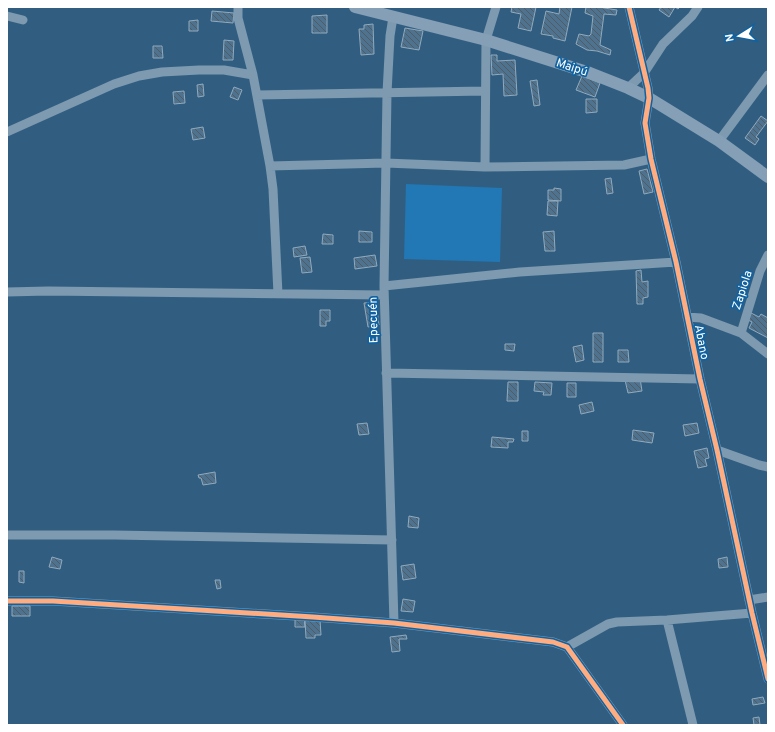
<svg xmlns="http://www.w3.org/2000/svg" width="775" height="732" font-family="Overpass,sans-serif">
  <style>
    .garden { fill: #2277b5 }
    .building { fill: url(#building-back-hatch); stroke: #91aabe }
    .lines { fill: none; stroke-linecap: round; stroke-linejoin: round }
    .street { stroke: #7d9ab0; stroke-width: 9 }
    .secondary { stroke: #849fb6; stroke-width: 12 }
    .cycleway-casing { stroke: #1162a0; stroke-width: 8 }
    .cycleway { stroke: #ffac80; stroke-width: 5 }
    .labels { text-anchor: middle; stroke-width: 3.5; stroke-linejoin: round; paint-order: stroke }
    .street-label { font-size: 12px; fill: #fff; stroke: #1162a0 }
  </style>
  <defs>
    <pattern id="building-back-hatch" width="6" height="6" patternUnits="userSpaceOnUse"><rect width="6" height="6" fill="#4f738e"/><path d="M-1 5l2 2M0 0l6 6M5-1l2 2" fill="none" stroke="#4d5c66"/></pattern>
  </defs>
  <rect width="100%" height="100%" fill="#315e80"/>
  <path class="garden" d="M406 184 502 188 500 262 404 259Z"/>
  <path class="building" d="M512 7H536L531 31 518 28 521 14 511 12Z
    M560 7H572L565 41 553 38V36L541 34 546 11 559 14Z
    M586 7H598L617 10 616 15 604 14 600 45 611 50 610 55 597 51 587 50 576 44 579 34 589 36 591 34 593 16 585 13Z
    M661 7H680L678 9 675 7 669 17 659 10Z
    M212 11 234 13 233 23 211 21Z
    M327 15V33H312V16Z
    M198 20V31H189V21Z
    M373 24 374 54 361 55 359 29H364V25Z
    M405 28 423 31 419 50 401 47Z
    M224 40 234 41 233 60H223Z
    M153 46H162L163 58H153Z
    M491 55H497V61L515 60 517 95 504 96 503 74 492 75Z
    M582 76 600 83 595 97 576 90Z
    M537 80 540 105 534 106 530 81Z
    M203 84 204 96 198 97 197 85Z
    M234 87 242 90 238 100 230 97Z
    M184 91 185 103 174 104 173 92Z
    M586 99H597V112L586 113Z
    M761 116 768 121 756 137 759 139 755 145 745 138Z
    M203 127 205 138 193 140 191 129Z
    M647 169 653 192 644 194 639 171Z
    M611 178 613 193 607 194 605 179Z
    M554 188 561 189V201L548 200V190H554Z
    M548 201H558L557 216 547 215Z
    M359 231 372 232V242H359Z
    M554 231 555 251H545L543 232Z
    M323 234 333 235V244H322Z
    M305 246 307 255 294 257 293 248Z
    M375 255 377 266 355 269 354 258Z
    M310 257 312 272 302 273 300 258Z
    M641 270 642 282 648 281V297L643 298V304H637L636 271Z
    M376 302 379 325 368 327 364 303Z
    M320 310H330V321H326V326H320Z
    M751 313 759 317 761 314 768 318V338L749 328 752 322 748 320Z
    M593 333H603V362H593Z
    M505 344H515L514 351 505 350Z
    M582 345 584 360 576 362 573 347Z
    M618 350H628L629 362H618Z
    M640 378 642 391 628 393 625 380Z
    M508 382H518V401H507Z
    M535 382 552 383 551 395H543L544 392 534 391Z
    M567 383H576V397H567Z
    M592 402 594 411 581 414 579 405Z
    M367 423 369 434 359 435 357 424Z
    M697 423 699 433 685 436 683 425Z
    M633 430 654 433 652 443 632 440Z
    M522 431H528V441H522Z
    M492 437 514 439 513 442H508V448L491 447Z
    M707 448 709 458 705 459 707 466 698 468 694 451Z
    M215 472 216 483 203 485 201 478H199L198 475Z
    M409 516 419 518 418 528 408 527Z
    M52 557 62 560 60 569 49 567Z
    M727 557 728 567 719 568 718 559Z
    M414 564 416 578 403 580 401 566Z
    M19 571H24V583L19 582Z
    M215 580H220L221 588 217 589Z
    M403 599 415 601 413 612 401 611Z
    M12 606H30V616H12Z
    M295 619H304L305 627H295Z
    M305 620H320L321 635H315V638H306Z
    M406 635 407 639H399L400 651 392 652 390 637Z
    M763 697 765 703 753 705 752 699Z
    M759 717 760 725H754L753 718Z"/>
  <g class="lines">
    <path class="street" d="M238 7V18L253 75 270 166 273 189 278 294
      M629 7 648 88 649 98 645 123 651 159 676 262 700 379 717 450 752 613 768 679
      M7 16 23 20
      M393 17 390 36 387 93 384 286 394 623
      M628 88 644 73 663 44 692 16 698 7
      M257 95 485 91
      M7 132 114 84 139 76 162 72 199 70H224L253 75
      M719 141 768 75
      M270 166 386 163 485 167 624 165 651 159
      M485 167 486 40 496 7
      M384 286 520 272 676 262
      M7 292 48 291 384 295
      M687 317 701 318 741 333 768 354
      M741 333 760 271 768 255
      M386 373 700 379
      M717 450 759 465 768 467
      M7 535H114L392 540
      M749 600 768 597
      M7 601H53L313 617 394 623 553 642 567 647 623 725
      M667 620 693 725
      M567 647 608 624 617 622 667 620 752 613"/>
    <path class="secondary" d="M355 7 486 40 590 73 628 88 649 98 719 141 768 177"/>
    <g class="cycleway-casing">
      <path id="cycleway" d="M629 7 648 88 649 98 645 123 651 159 676 262 700 379 717 450 752 613 768 679
        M7 601H53L313 617 394 623 553 642 567 647 623 725"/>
    </g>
    <use href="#cycleway" class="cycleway"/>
  </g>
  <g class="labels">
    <g class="street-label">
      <text transform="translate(572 67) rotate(18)" y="4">Maipú</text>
      <text transform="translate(742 290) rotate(-72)" y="4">Zapiola</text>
      <text transform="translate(373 320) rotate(-91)" y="4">Epecuén</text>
      <text transform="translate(702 342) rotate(79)" y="4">Abano</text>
    </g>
  </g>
  <rect width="775" height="732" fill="none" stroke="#ffffff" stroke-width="16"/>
  <g transform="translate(739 36) rotate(259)" stroke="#1162a0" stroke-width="3" paint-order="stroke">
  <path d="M0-3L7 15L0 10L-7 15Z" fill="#ffffff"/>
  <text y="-6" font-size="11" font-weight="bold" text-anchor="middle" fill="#ffffff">N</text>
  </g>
</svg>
